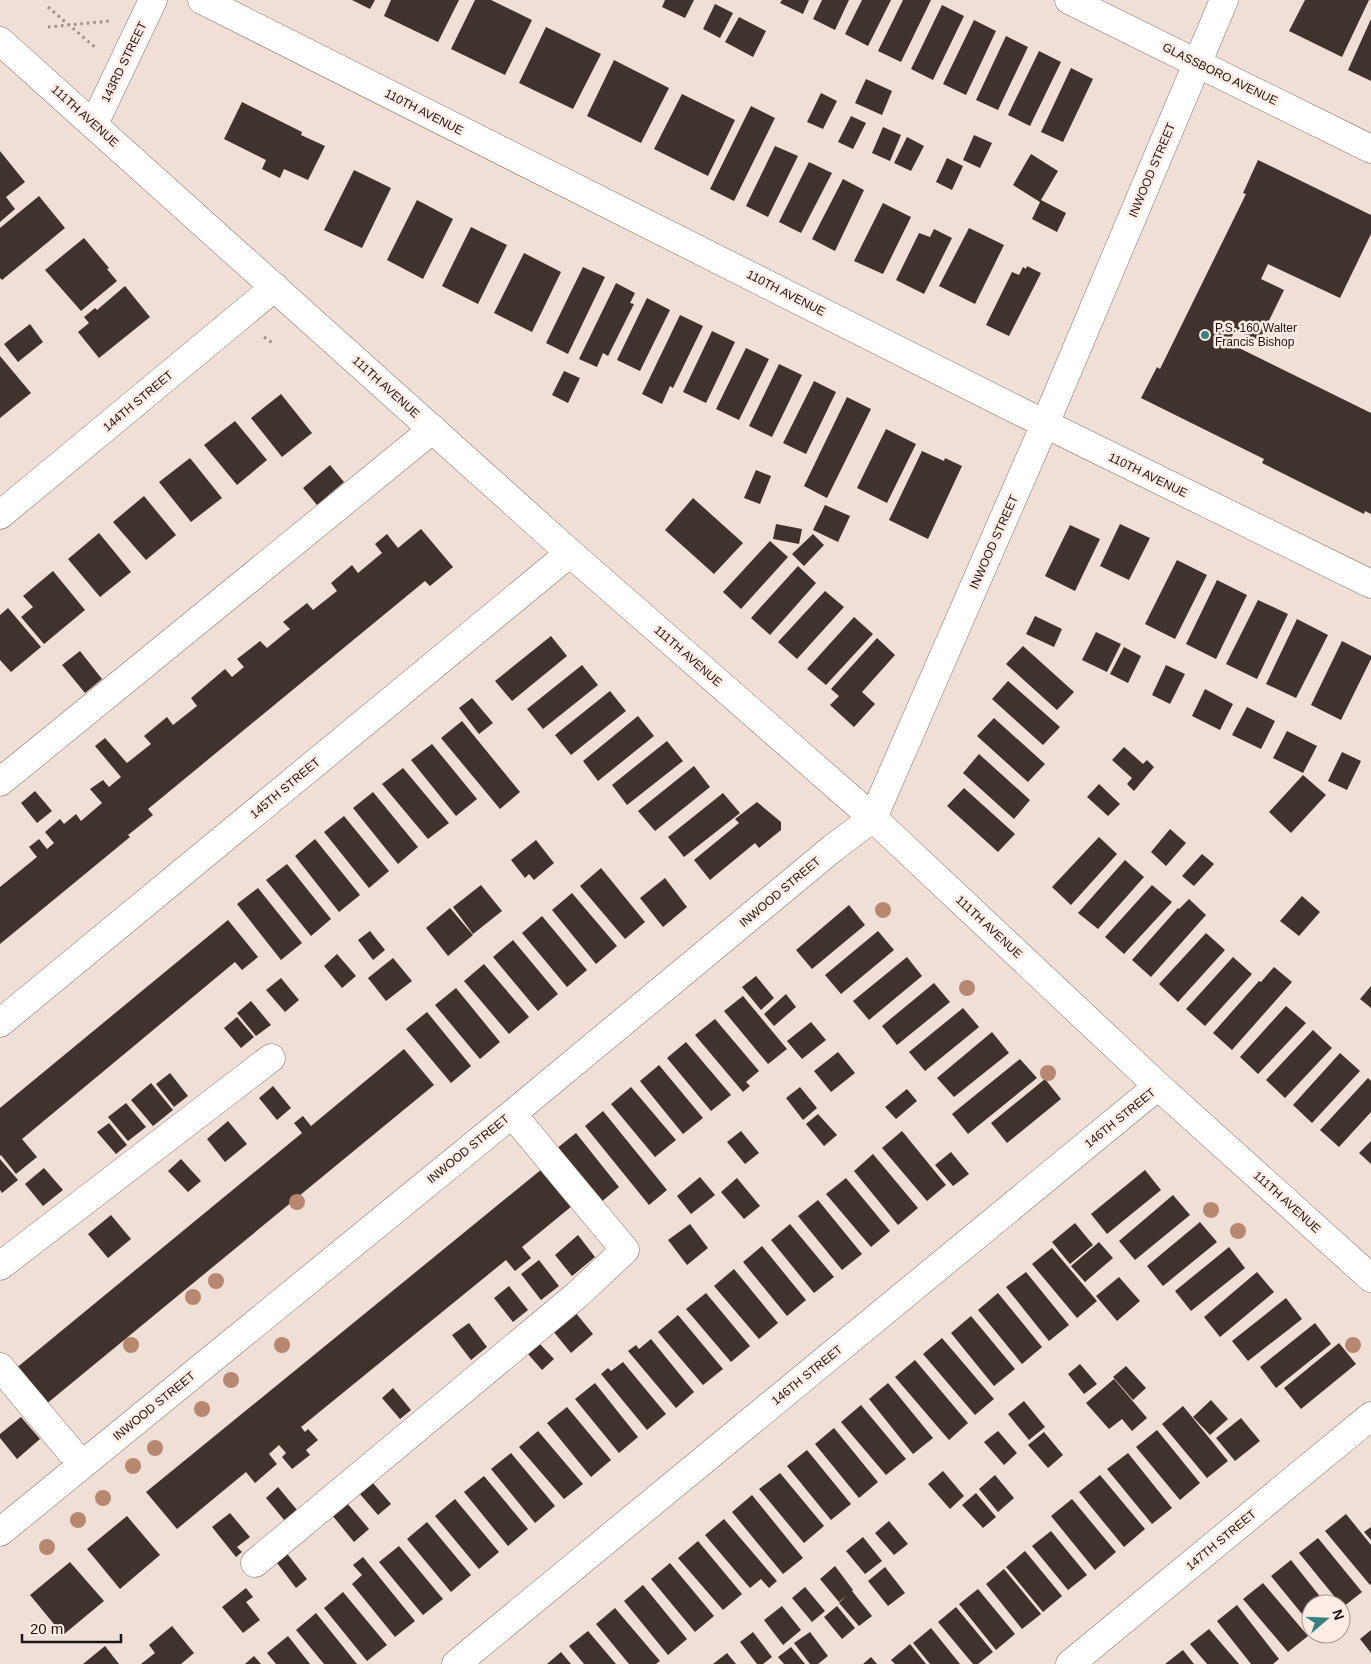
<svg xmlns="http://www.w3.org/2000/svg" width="1371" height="1664" font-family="Helvetica,sans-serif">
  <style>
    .building { fill: #40322c }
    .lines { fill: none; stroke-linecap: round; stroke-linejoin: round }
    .minor-casing { stroke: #83746d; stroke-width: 29 }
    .path { stroke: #9c8f89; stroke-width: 3; stroke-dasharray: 2.5 4; stroke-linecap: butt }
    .minor { stroke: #fff; stroke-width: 28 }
    .tree { fill: #b78770 }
    .poi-dot { fill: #398181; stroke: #feece4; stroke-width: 2 }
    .labels { text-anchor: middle; stroke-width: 5; stroke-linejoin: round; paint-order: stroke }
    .street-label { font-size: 12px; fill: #1a1412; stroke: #feece4 }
    .poi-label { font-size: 12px; fill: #1a1412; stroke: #feece4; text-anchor: start }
  </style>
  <rect width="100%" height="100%" fill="#f0dfd7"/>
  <path class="building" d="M352 0H375L370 9Z
    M391 0H459L438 42 384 16Z
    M475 0H491L532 20 505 75 451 49Z
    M665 0H694L685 18 662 7Z
    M782 0H809L803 14 780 3Z
    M822 0H849L835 30 813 19Z
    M862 0H891L868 46 845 34Z
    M903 0H931L901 62 878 51Z
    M1305 0H1369L1342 57 1289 31Z
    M715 4 733 13 720 38 703 29Z
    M942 5 964 16 933 80 911 69Z
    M739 17 766 31 753 57 725 42Z
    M1371 19V81L1348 70Z
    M974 20 996 31 966 95 943 84Z
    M546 27 601 54 573 109 519 83Z
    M1006 36 1028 47 998 110 976 100Z
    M1039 51 1061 62 1030 126 1008 115Z
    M614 60 669 88 641 143 587 116Z
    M1071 68 1093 79 1063 142 1041 132Z
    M866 79 892 91 882 115 855 103Z
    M821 93 837 101 823 129 807 122Z
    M682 94 735 120 708 176 654 149Z
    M242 102 302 132 301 135 325 146 308 180 284 169 280 178 262 169 266 160 224 139Z
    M751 106 775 118 734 201 710 189Z
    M851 116 866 123 853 149 838 142Z
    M883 127 901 135 890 161 872 153Z
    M974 135 992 143 980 168 963 160Z
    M907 137 924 146 911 171 894 163Z
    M775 146 798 156 768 217 746 206Z
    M0 151 25 182 6 197 15 209 0 222Z
    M1031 154 1058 171 1041 200 1066 213 1057 232 1032 219 1040 202 1013 185Z
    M947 158 963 166 952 190 936 182Z
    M1258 160 1371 215V234L1340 298 1268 264 1261 279 1284 290 1259 341 1235 330 1229 343 1371 413V514L1365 511 1364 514 1262 463 1264 459 1141 398 1157 367 1160 369 1246 194 1243 193Z
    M809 162 832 173 801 233 779 222Z
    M354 170 391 188 362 248 324 230Z
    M843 179 864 190 835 251 812 239Z
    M39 196 65 228 2 280 0 278V228Z
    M417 200 453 219 423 279 387 260Z
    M883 203 911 217 883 274 854 261Z
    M471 227 507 245 478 304 442 286Z
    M969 228 1004 245 975 304 939 286Z
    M934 229 952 238 924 294 896 280 919 233 930 237Z
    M84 238 109 268 107 269 117 281 81 311 45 270Z
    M524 253 561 272 532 332 494 313Z
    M1027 266 1041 273 1009 336 986 325 1012 272 1019 275 1023 267 1026 269Z
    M583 267 605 277 568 354 546 343Z
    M616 283 635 293 630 303 634 304 608 356 603 353 597 367 579 359Z
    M125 286 150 317 99 358 78 332 89 323 84 317 95 308 97 310Z
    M647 298 670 310 640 371 617 360Z
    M680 315 703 326 673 388 670 386 662 404 642 394Z
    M30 324 43 342 18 362 4 344Z
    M712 331 735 342 706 403 683 392Z
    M746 348 769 359 739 420 716 409Z
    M0 356 31 393 0 418Z
    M779 364 802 375 772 437 749 426Z
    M564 371 580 378 568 403 552 395Z
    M814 381 836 392 806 454 783 443Z
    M281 394 312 433 282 457 251 418Z
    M847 397 871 409 827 498 804 486Z
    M235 421 267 460 237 485 204 445Z
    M886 429 916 444 887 503 857 488Z
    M922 451 944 461 945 458 962 466 928 539 889 520Z
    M190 458 222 498 191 522 159 482Z
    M330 465 344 482 317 505 303 488Z
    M756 470 771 476 760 504 744 498Z
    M144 496 176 535 146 560 113 522Z
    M693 498 743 543 714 574 665 530Z
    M825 505 850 516 838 542 813 530Z
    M776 524 802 529 799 544 773 539Z
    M1120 524 1150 538 1129 580 1100 566Z
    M1070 525 1100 539 1075 591 1045 576Z
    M421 529 453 567 430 586 425 581 148 809 153 815 128 835 130 837 0 944V887L37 857 29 847 39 839 47 849 54 843 45 832 60 819 64 824 76 814 81 821 102 803 90 789 103 780 109 787 121 777 95 746 105 738 127 763 151 744 144 736 167 717 173 725 197 706 191 698 225 669 232 677 244 667 237 659 260 641 267 648 290 629 283 622 307 603 313 610 337 591 331 583 352 565 358 573 382 553 375 544 387 534 398 548Z
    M99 533 131 572 100 597 68 559Z
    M813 534 824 545 804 566 792 554Z
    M770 541 788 557 741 609 723 592Z
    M1177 560 1207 575 1175 639 1145 624Z
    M798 566 816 583 770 635 751 618Z
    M53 571 85 610 44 644 21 617 33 607 23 596Z
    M1217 580 1247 595 1216 659 1186 644Z
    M825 591 844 607 797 659 778 642Z
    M1258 600 1288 614 1257 679 1226 664Z
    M8 608 41 647 11 672 0 660V615Z
    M1035 616 1062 629 1054 647 1026 634Z
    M854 617 873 634 826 685 807 669Z
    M1297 619 1328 635 1296 698 1266 684Z
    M1096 632 1121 644 1107 672 1082 660Z
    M551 636 567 656 512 701 495 681Z
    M877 638 895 655 862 692 875 704 854 727 830 705 839 696 831 689Z
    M1342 641 1371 656V659L1341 720 1311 705Z
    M1023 646 1074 692 1057 710 1006 664Z
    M1124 647 1141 656 1128 683 1110 674Z
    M80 651 102 679 85 693 62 665Z
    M582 665 598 685 543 729 527 709Z
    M1166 665 1185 674 1170 704 1152 695Z
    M1008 681 1060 727 1043 745 992 699Z
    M1205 689 1233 704 1220 730 1192 716Z
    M610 691 626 711 571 755 555 735Z
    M472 698 493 723 479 734 459 708Z
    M1247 707 1275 721 1261 749 1232 735Z
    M638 716 654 736 598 781 583 761Z
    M994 718 1045 764 1028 782 977 736Z
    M462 721 520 792 500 809 441 738Z
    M1287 731 1317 746 1303 773 1273 758Z
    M667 741 683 761 627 805 612 785Z
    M432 744 477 799 456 816 411 760Z
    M1124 747 1143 764 1147 760 1154 767 1134 791 1127 784 1132 778 1112 760Z
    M1342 752 1361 761 1347 790 1328 781Z
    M979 754 1030 800 1014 819 963 773Z
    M694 766 710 787 655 831 638 811Z
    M403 768 449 823 428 839 382 784Z
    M1303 775 1326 795 1291 833 1269 812Z
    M1099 784 1120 804 1108 816 1087 797Z
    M964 788 1015 834 998 852 947 806Z
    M35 791 52 811 37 823 21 803Z
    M373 792 418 847 398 864 353 808Z
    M723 793 740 813 684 857 668 837Z
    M757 802 781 822V830L759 848 755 843 710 880 694 860 739 823 735 819Z
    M344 816 389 871 369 888 324 832Z
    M1170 829 1186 843 1166 866 1151 852Z
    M1099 837 1117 854 1071 905 1052 887Z
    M315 839 360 895 339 912 295 856Z
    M536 840 554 863 534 880 529 874 525 878 511 860Z
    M1202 854 1214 864 1194 886 1182 876Z
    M1125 860 1144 877 1098 929 1078 913Z
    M287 864 331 919 311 936 266 880Z
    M601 868 645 922 625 939 580 886Z
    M665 878 687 907 663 927 640 898Z
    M481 885 502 911 473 934 453 907Z
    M1152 885 1172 902 1124 954 1105 937Z
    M258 888 302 943 281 960 237 904Z
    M572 893 617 946 596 964 552 910Z
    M1302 896 1320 912 1299 936 1280 921Z
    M1189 899 1206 915 1151 977 1132 960 1178 908 1179 909Z
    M849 905 865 925 812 969 796 950Z
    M450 908 473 935 448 956 426 928Z
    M542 916 587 970 567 987 522 933Z
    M228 920 258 957 242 970 235 962 22 1139 37 1157 16 1174 1 1155 0 1156V1108Z
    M370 931 385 950 373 960 358 940Z
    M878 931 894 950 841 994 825 975Z
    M1206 933 1225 950 1178 1002 1159 984Z
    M513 940 558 994 538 1011 493 957Z
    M337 954 356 976 342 988 324 966Z
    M907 957 922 976 869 1020 853 1001Z
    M1233 957 1252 974 1205 1026 1186 1009Z
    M393 958 412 981 386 1001 368 978Z
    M484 964 529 1017 509 1034 464 981Z
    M1274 967 1292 982 1232 1050 1213 1033 1259 981 1261 982Z
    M756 976 774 998 761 1010 742 987Z
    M281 978 299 1000 285 1012 266 990Z
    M934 983 950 1002 897 1045 882 1026Z
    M1371 986V1008L1360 999Z
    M456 988 500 1042 480 1059 435 1005Z
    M786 994 796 1007 774 1026 764 1014Z
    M743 996 787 1049 768 1064 724 1011Z
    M251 1001 271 1025 256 1036 237 1013Z
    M1286 1006 1306 1023 1258 1074 1240 1057Z
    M963 1008 979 1027 925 1071 909 1052Z
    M427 1012 471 1066 451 1083 406 1029Z
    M237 1017 254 1037 241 1048 224 1028Z
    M715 1019 759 1071 746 1082 750 1086 743 1092 695 1035Z
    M811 1022 826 1040 802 1059 787 1041Z
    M1313 1030 1332 1048 1285 1098 1266 1080Z
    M992 1032 1009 1053 954 1097 937 1078Z
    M686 1042 731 1095 711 1111 667 1058Z
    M404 1049 434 1085 39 1410 9 1374 302 1133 294 1123 303 1116 311 1126Z
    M838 1052 855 1073 831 1092 814 1071Z
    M1340 1053 1360 1071 1312 1123 1293 1105Z
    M1020 1059 1037 1078 968 1134 952 1114Z
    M659 1065 703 1118 683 1134 640 1081Z
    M170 1073 188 1096 174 1107 156 1084Z
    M1368 1078 1371 1081V1112L1339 1147 1320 1130Z
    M1045 1079 1061 1099 1007 1143 991 1123Z
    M151 1083 173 1110 153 1126 131 1100Z
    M273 1086 291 1108 277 1120 259 1098Z
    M631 1087 676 1140 655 1157 611 1104Z
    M800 1087 817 1108 803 1120 786 1098Z
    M907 1089 917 1101 896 1119 885 1107Z
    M126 1103 146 1127 128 1141 108 1117Z
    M603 1111 667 1190 649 1205 585 1126Z
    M818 1114 837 1135 824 1146 806 1124Z
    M228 1121 247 1144 225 1162 207 1139Z
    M109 1123 127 1145 116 1154 97 1132Z
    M741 1131 759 1153 745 1164 727 1142Z
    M902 1131 946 1185 927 1201 882 1148Z
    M576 1133 619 1187 600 1203 556 1149Z
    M1371 1141V1164L1359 1153Z
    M951 1152 969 1174 953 1186 935 1165Z
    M873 1154 918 1208 898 1225 854 1171Z
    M0 1159 18 1180 2 1193 0 1190Z
    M181 1159 201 1181 188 1192 168 1171Z
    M44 1168 63 1190 43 1206 25 1184Z
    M542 1169 572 1206 522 1247 531 1258 515 1271 506 1260 301 1427 305 1432 308 1429 318 1440 306 1450 310 1455 292 1469 282 1457 286 1453 279 1445 269 1454 277 1464 255 1483 246 1472 177 1529 146 1492Z
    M1145 1170 1161 1190 1107 1234 1091 1214Z
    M700 1177 715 1195 691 1214 677 1196Z
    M737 1178 760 1206 744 1219 721 1192Z
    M846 1178 890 1231 871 1247 826 1194Z
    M1173 1195 1190 1215 1135 1260 1119 1241Z
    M818 1200 862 1254 842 1270 798 1216Z
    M111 1215 131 1239 108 1258 88 1234Z
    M1200 1222 1217 1242 1163 1286 1147 1266Z
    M1075 1223 1093 1245 1070 1264 1052 1242Z
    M690 1224 708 1248 687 1265 668 1240Z
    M790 1224 834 1277 814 1293 771 1240Z
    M578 1235 595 1257 572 1276 555 1255Z
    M1099 1242 1113 1258 1085 1282 1071 1266Z
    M762 1246 806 1300 787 1316 743 1262Z
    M1229 1247 1245 1268 1191 1311 1175 1291Z
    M1052 1248 1097 1301 1077 1318 1032 1264Z
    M539 1260 559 1286 541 1300 521 1274Z
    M734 1269 778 1323 759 1339 714 1286Z
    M1026 1272 1069 1325 1049 1341 1006 1287Z
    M1257 1272 1274 1292 1220 1337 1204 1317Z
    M1119 1277 1140 1301 1117 1321 1096 1296Z
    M509 1286 528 1310 513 1322 494 1298Z
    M706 1293 750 1346 731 1362 686 1309Z
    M998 1293 1042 1347 1022 1364 978 1310Z
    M1286 1298 1302 1319 1248 1361 1232 1341Z
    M575 1312 593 1334 571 1353 553 1331Z
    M678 1315 723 1369 703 1385 658 1332Z
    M971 1316 1015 1369 994 1386 951 1333Z
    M469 1323 487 1347 471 1360 452 1335Z
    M1315 1323 1331 1344 1276 1388 1260 1367Z
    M942 1338 994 1399 975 1415 923 1354Z
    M651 1339 694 1392 676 1408 628 1351 636 1345 639 1349Z
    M1339 1343 1356 1364 1301 1409 1284 1388Z
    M540 1344 554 1359 542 1370 528 1354Z
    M915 1360 968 1423 949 1440 895 1377Z
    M623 1362 666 1414 647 1430 601 1374 608 1368 611 1371Z
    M1080 1364 1097 1384 1084 1394 1068 1374Z
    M1126 1366 1146 1388 1133 1400 1113 1377Z
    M1114 1379 1147 1418 1132 1431 1122 1419 1109 1429 1086 1403Z
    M595 1383 638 1437 619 1453 575 1399Z
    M888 1383 933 1438 913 1454 869 1399Z
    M393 1388 411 1410 400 1419 382 1398Z
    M1211 1400 1228 1419 1210 1435 1193 1417Z
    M1024 1401 1045 1427 1029 1440 1008 1414Z
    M861 1405 906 1459 886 1475 841 1422Z
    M1183 1406 1228 1461 1207 1478 1162 1424Z
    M567 1407 611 1460 591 1477 547 1423Z
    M21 1417 40 1439 17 1459 0 1438V1434Z
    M1241 1418 1260 1441 1235 1461 1216 1438Z
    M834 1428 878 1482 859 1498 815 1444Z
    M1157 1430 1200 1483 1180 1500 1136 1447Z
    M538 1431 583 1484 564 1499 519 1447Z
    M998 1431 1017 1453 1004 1465 984 1442Z
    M1044 1432 1063 1455 1048 1468 1028 1445Z
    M807 1450 851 1504 831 1520 787 1466Z
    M511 1453 555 1506 535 1523 491 1469Z
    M1128 1453 1172 1508 1152 1524 1107 1469Z
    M943 1471 964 1496 950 1509 928 1484Z
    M780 1473 824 1526 804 1543 759 1489Z
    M995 1475 1014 1498 998 1512 979 1489Z
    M1100 1475 1145 1529 1124 1547 1079 1492Z
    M484 1476 528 1529 508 1546 464 1492Z
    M373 1483 391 1504 378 1515 360 1494Z
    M278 1487 297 1510 285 1521 266 1498Z
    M976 1493 996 1517 983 1528 962 1505Z
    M752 1495 803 1558 783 1574 732 1512Z
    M455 1499 499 1552 479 1569 435 1516Z
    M1072 1499 1116 1552 1095 1570 1051 1516Z
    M347 1503 369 1529 354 1542 332 1515Z
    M230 1513 250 1537 237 1547 242 1552 236 1557 212 1527Z
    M1346 1514 1371 1545V1584L1370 1585 1325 1531Z
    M127 1516 160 1555 120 1589 87 1549Z
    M724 1519 777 1581 769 1588 761 1579 750 1588 705 1535Z
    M889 1521 908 1544 894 1555 875 1533Z
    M427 1522 471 1575 451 1592 407 1539Z
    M1371 1527V1540L1364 1532Z
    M1051 1531 1087 1575 1068 1590 1032 1546Z
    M863 1537 882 1561 865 1574 846 1551Z
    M1318 1538 1362 1592 1343 1607 1299 1553Z
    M698 1541 742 1594 723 1610 678 1558Z
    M399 1546 443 1599 423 1615 379 1562Z
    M285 1551 307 1579 296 1588 274 1559Z
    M1025 1551 1062 1596 1043 1612 1006 1567Z
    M363 1557 415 1621 395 1637 352 1584 362 1575 353 1565Z
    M1291 1560 1326 1604H1311V1625L1271 1576Z
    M70 1562 104 1601 63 1635 30 1595Z
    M670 1563 714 1616 695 1632 651 1579Z
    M835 1566 853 1590 852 1591 872 1616 859 1626 839 1603 846 1596 839 1602 820 1579Z
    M885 1567 905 1593 888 1606 868 1581Z
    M1004 1569 1041 1614 1022 1629 986 1584Z
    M1263 1583 1308 1636 1288 1652 1243 1599Z
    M643 1585 687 1639 668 1655 624 1601Z
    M805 1587 825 1611 812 1622 792 1598Z
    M246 1588 253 1597 246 1602 260 1620 243 1633 222 1607Z
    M978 1589 1015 1634 996 1650 959 1604Z
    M343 1592 387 1645 367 1661 324 1608Z
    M1237 1605 1279 1659 1273 1664H1251L1217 1621Z
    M782 1606 801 1630 783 1645 764 1620Z
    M837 1606 855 1628 842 1639 824 1617Z
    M956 1607 993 1652 978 1664H973L938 1622Z
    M615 1608 660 1661 656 1664H629L596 1624Z
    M316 1613 357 1664H324L296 1630Z
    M172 1626 194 1653 181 1664H141L155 1653 149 1645Z
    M931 1628 960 1664H930L913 1643Z
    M1209 1629 1239 1664H1207L1190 1644Z
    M1371 1630V1653L1360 1639Z
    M588 1631 616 1664H584L569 1646Z
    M753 1632 772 1657 763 1664H757L740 1642Z
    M810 1632 828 1656 818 1664H810L794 1643Z
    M288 1636 310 1664H276L267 1653Z
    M910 1644 926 1664H895L891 1660Z
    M105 1646 119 1664H83Z
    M791 1647 805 1664H784L778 1657Z
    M1183 1650 1194 1664H1165Z
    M561 1652 571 1664H547Z
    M727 1653 736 1664H713Z
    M254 1656 261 1664H245Z
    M871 1657 877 1664H863Z"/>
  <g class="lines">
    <g class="minor-casing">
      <path id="minor" d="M202 0 1017 410 1371 584
        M1069 0 1371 149
        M0 41 570 553 873 818 1158 1086 1371 1278
        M94 124 153 0
        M0 515 275 287
        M0 782 433 429
        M0 1023 570 553
        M0 1266 271 1058
        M0 1367 82 1465
        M0 1532 512 1114 833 848 873 818 1045 424 1224 0
        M255 1563 577 1295 625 1250 512 1114
        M456 1664 1158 1086
        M1070 1664 1371 1416"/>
    </g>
    <path class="path" d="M48 7 96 48
      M48 27 110 21
      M264 337 274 344"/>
    <use href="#minor" class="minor"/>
  </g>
  <g class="tree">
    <circle cx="883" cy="910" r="8"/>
    <circle cx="967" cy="988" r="8"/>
    <circle cx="1048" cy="1073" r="8"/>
    <circle cx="297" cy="1202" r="8"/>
    <circle cx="1211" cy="1210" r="8"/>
    <circle cx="1238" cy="1231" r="8"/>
    <circle cx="216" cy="1281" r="8"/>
    <circle cx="193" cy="1297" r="8"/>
    <circle cx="131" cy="1345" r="8"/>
    <circle cx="282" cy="1345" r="8"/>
    <circle cx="1353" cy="1345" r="8"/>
    <circle cx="231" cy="1380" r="8"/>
    <circle cx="202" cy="1409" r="8"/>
    <circle cx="155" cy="1448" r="8"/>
    <circle cx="133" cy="1466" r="8"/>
    <circle cx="103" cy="1498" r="8"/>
    <circle cx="78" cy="1520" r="8"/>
    <circle cx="47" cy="1547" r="8"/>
  </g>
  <circle class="poi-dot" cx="1205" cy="335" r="5"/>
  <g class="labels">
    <g class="street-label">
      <text transform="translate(124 62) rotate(-64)" y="4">143RD STREET</text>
      <text transform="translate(1220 74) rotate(26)" y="4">GLASSBORO AVENUE</text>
      <text transform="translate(424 112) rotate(27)" y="4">110TH AVENUE</text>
      <text transform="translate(85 116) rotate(42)" y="4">111TH AVENUE</text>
      <text transform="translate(1152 170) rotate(-67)" y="4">INWOOD STREET</text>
      <text transform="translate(786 293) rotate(27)" y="4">110TH AVENUE</text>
      <text transform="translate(386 387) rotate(42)" y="4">111TH AVENUE</text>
      <text transform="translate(138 401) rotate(-40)" y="4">144TH STREET</text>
      <text transform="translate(1148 475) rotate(26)" y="4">110TH AVENUE</text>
      <text transform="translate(994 542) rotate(-66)" y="4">INWOOD STREET</text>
      <text transform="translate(688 656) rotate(41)" y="4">111TH AVENUE</text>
      <text transform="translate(285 788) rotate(-40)" y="4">145TH STREET</text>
      <text transform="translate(780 892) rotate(-40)" y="4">INWOOD STREET</text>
      <text transform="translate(989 927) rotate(43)" y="4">111TH AVENUE</text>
      <text transform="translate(1120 1118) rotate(-39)" y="4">146TH STREET</text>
      <text transform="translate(468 1149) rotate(-39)" y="4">INWOOD STREET</text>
      <text transform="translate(1287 1202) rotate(42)" y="4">111TH AVENUE</text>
      <text transform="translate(807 1375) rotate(-39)" y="4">146TH STREET</text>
      <text transform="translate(154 1406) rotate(-39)" y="4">INWOOD STREET</text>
      <text transform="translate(1221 1540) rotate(-40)" y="4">147TH STREET</text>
    </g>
    <g class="poi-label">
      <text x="1215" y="332">P.S. 160 Walter<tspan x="1215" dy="14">Francis Bishop</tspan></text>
    </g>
  </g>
  <g transform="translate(1326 1619) rotate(71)"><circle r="24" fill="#feece4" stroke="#a39690"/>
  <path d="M0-4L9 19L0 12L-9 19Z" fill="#398181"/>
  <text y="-8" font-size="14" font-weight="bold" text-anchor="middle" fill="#1a1412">N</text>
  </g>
  <path d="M22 1634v8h99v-8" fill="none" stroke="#1a1412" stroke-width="2.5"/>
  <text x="30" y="1634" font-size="15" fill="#1a1412" stroke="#feece4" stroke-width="4" paint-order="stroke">20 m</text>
</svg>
